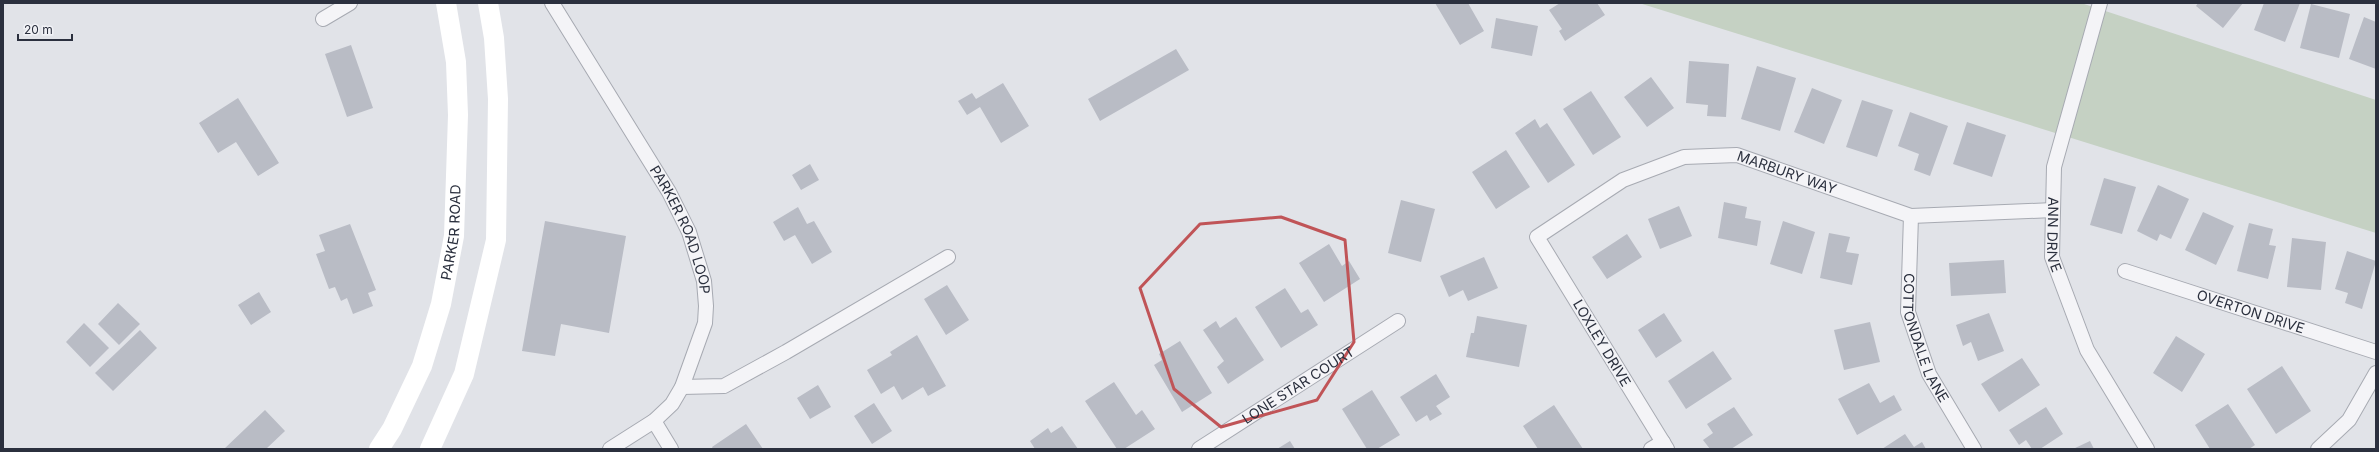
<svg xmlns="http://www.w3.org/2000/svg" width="2379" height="452" font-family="Inter,sans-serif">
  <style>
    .green { fill: #c5d1c3 }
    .building { fill: #b9bcc5 }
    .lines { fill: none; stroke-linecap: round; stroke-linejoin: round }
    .street-casing { stroke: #a7aab2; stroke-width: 16 }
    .street { stroke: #f4f4f7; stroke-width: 14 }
    .secondary { stroke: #fff; stroke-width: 20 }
    .marked { fill: none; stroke: #c05457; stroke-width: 3; stroke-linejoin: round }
    .labels { text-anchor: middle; stroke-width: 3.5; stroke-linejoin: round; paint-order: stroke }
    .street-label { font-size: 14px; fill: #2b303e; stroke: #f1f2f6 }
  </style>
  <rect width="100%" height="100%" fill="#e1e3e8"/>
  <path class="green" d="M1639 3H2081L2376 100V233Z"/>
  <path class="building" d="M1435 3H1468L1484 31 1460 45Z
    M1560 3H1597L1605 15 1565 41 1559 31 1562 29 1549 10Z
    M2198 3H2243L2223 28 2196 6Z
    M2264 3H2300L2285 42 2254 30Z
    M2311 4 2350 14 2339 58 2300 48Z
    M2364 17 2376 22V69L2349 59Z
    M1496 18 1538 26 1532 56 1491 48Z
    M351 45 373 108 347 117 325 54Z
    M1176 49 1189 70 1100 121 1088 99Z
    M1689 61 1729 64 1726 117 1707 116 1708 105 1686 103Z
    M1757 66 1796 78 1780 131 1741 119Z
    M1651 77 1674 108 1647 127 1624 97Z
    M1003 83 1029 126 1001 143 980 107 967 115 958 101 972 93 976 99Z
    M1812 88 1842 100 1824 144 1794 132Z
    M1591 91 1621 137 1593 155 1563 109Z
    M238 98 279 163 258 176 236 142 218 153 199 123Z
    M1862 100 1893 110 1877 157 1846 147Z
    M1910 112 1948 126 1930 176 1914 170 1919 154 1898 146Z
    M1535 119 1540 128 1547 123 1575 165 1548 183 1515 133Z
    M1967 122 2006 135 1992 177 1953 164Z
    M1506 150 1530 187 1496 209 1472 172Z
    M810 164 819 180 801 190 792 175Z
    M2104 178 2136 187 2122 234 2090 225Z
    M2158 185 2189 199 2171 239 2160 234 2157 241 2137 231Z
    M1401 200 1435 209 1421 262 1388 253Z
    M1724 202 1747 207 1745 218 1761 221 1757 246 1718 238Z
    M1679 206 1692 236 1660 249 1648 219Z
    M798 207 807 224 814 221 832 252 812 264 795 235 784 241 773 222Z
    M2203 212 2234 226 2216 265 2185 250Z
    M545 221 626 236 609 333 561 324 555 356 522 351Z
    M1783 221 1815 232 1802 274 1770 264Z
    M2249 223 2273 229 2269 245 2276 246 2268 279 2237 271Z
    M350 224 376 290 368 293 373 306 353 314 347 298 341 301 335 287 329 289 316 254 325 251 319 235Z
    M1829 233 1850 237 1846 252 1859 254 1852 285 1820 278Z
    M1627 234 1642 257 1607 279 1592 257Z
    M2292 238 2326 242 2321 290 2287 287Z
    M1329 244 1342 266 1349 261 1360 279 1324 302 1299 263Z
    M2347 251 2376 261 2362 309 2345 303 2348 293 2335 289Z
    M1484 257 1498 288 1468 301 1463 290 1449 297 1440 276Z
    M2004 260 2006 293 1951 296 1949 263Z
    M947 285 969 320 946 335 924 299Z
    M1285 288 1301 313 1308 309 1318 325 1281 348 1255 307Z
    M259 292 271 312 251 325 238 305Z
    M118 303 140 324 119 345 98 324Z
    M1664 313 1682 341 1656 358 1638 330Z
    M1989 313 2004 351 1978 361 1971 342 1963 346 1956 325Z
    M1477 316 1527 325 1519 367 1466 357 1471 333H1474Z
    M1236 317 1264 360 1228 384 1217 367 1224 361 1203 330 1216 321 1220 328Z
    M1870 322 1880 362 1844 370 1834 330Z
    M84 323 109 348 90 367 66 342Z
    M140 330 157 348 113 391 95 373Z
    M917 335 946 386 928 396 923 387 902 400 894 386 881 394 867 370 892 355 890 352Z
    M2176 336 2205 354 2182 392 2153 373Z
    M1180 341 1212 393 1182 412 1154 365 1162 360 1159 354Z
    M1713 351 1732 379 1686 409 1668 381Z
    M2022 358 2040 385 1999 412 1981 384Z
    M2282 366 2311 411 2276 434 2247 389Z
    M1436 374 1450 397 1436 406 1442 414 1430 421 1427 415 1416 422 1400 397Z
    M1114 382 1136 415 1142 410 1155 429 1124 449H1117L1085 401Z
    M1869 383 1880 403 1894 395 1902 410 1857 435 1838 399Z
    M818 385 831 407 810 419 797 398Z
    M1372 390 1400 435 1377 449H1367L1342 409Z
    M874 403 892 431 872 444 854 416Z
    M2228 404 2255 445 2249 449H2210L2195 425Z
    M1554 405 1583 449H1538L1523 426Z
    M1734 407 1753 435 1731 449H1710L1703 440 1713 433 1707 424Z
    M2046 407 2063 434 2040 449H2032L2026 440 2019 445 2009 430Z
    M265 410 285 431 266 449H224Z
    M746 424 763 449H713L712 447Z
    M1062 426 1078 449H1035L1030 441 1048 428 1051 433Z
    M1905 434 1914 447 1922 442 1926 449H1882Z
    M1290 441 1295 449H1277Z
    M2090 441 2094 449H2073Z"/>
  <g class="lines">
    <g class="street-casing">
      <g id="street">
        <path id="s1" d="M552 3 669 192 689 232 704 281 706 306 705 323 682 387 672 404 654 421 610 449"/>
        <path id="s2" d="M2100 3 2054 167 2052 257 2087 350 2147 449"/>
        <path d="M323 19 350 3"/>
        <path id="s3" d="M1911 216 1908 312 1929 374 1974 449"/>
        <path id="s4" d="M2125 271 2376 352"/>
        <path d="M682 387 724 386 786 352 948 257"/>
        <path d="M654 421 671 449"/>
        <path id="s5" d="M1199 449 1398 321"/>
        <path d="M1651 449 1663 442"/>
        <path id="s6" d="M1667 449 1537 237 1623 180 1684 157 1737 155 1911 216 2053 210"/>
        <path d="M2318 449 2349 420 2376 373"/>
      </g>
    </g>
    <use href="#street" class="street"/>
    <g class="secondary">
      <path id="s7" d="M379 449 392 429 422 366 441 304 454 236 458 115 456 62 446 3"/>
      <path d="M430 449 464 374 496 240 498 99 494 38 488 3"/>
    </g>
  </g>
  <path class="marked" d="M1281 217 1345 240 1354 342 1317 400 1221 427 1174 389 1140 288 1200 224Z"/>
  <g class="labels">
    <g class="street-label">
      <text dy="5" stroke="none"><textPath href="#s6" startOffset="523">MARBURY WAY</textPath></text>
      <text dy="5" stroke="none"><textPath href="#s1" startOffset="262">PARKER ROAD LOOP</textPath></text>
      <text dy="5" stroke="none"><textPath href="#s7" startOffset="231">PARKER ROAD</textPath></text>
      <text dy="5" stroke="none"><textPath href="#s2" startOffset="238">ANN DRIVE</textPath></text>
      <text dy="5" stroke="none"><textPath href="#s4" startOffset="132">OVERTON DRIVE</textPath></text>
      <text dy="5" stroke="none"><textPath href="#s3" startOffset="125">COTTONDALE LANE</textPath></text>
      <text transform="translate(1602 343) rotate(59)" y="5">LOXLEY DRIVE</text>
      <text dy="5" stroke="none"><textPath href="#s5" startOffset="118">LONE STAR COURT</textPath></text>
    </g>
  </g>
  <rect width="2379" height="452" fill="none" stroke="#2b303e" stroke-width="8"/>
  <path d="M18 34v6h54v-6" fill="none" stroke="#2b303e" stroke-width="2"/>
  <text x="24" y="34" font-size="12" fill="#2b303e" stroke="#f1f2f6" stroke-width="3" paint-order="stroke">20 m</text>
</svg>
